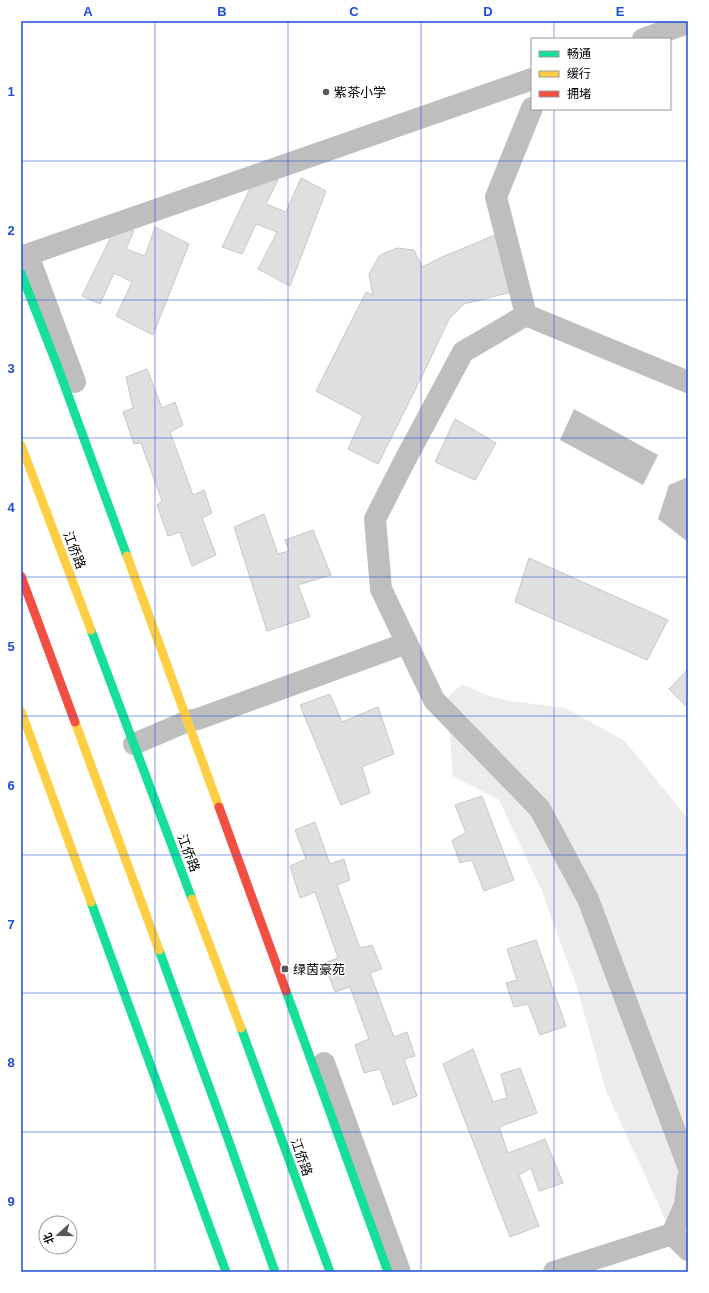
<svg xmlns="http://www.w3.org/2000/svg" width="709" height="1293" font-family="Helvetica,'Noto Sans SC',sans-serif">
  <style>
    .green { fill: #ececec }
    .water { fill: #bfbfbf }
    .building { fill: #dfdfdf; stroke: #c7c7c7 }
    .lines { fill: none; stroke-linecap: round; stroke-linejoin: round }
    .street { stroke: #bebebe; stroke-width: 22 }
    .fast { stroke: #16e098; stroke-width: 9 }
    .slow { stroke: #ffcf43; stroke-width: 9 }
    .jam { stroke: #f24e42; stroke-width: 9 }
    .grid { fill: none; stroke: #1d4ed8; stroke-width: 1; stroke-opacity: 0.55 }
    .poi-dot { fill: #595959; stroke: #fff; stroke-width: 1.5 }
    .labels { text-anchor: middle; stroke-width: 3; stroke-linejoin: round; paint-order: stroke }
    .poi-label { font-size: 13px; fill: #000; stroke: #fff; text-anchor: start }
    .street-label { font-size: 13px; fill: #000; stroke: #fff }
    .neatline { fill: none; stroke: #1d4ed8; stroke-width: 1.5 }
    .grid-label { font-size: 13px; text-anchor: middle; font-weight: bold; fill: #1d4ed8 }
  </style>
  <rect width="100%" height="100%" fill="#fff"/>
  <path class="green" d="M462 684 486 695 510 701 565 708 625 741 688 819V1250L672 1234 606 1091 577 988 541 889 499 800 453 776 447 698Z"/>
  <path class="water" d="M574 409 658 455 643 485 560 440Z
    M688 477V542L658 519 669 485Z"/>
  <path class="building" d="M256 176 278 180 266 204 286 212 301 178 326 191 290 286 258 269 277 232 256 224 242 254 222 247Z
    M117 224 134 231 126 249 145 256 155 227 189 244 153 335 116 316 132 282 114 273 100 304 82 296Z
    M500 233 516 291 464 304 449 319 426 368 378 464 348 449 363 416 316 391 366 292 373 295 369 274 380 255 397 248 414 250 422 267 442 257Z
    M147 369 162 408 175 402 183 425 170 432 193 495 204 490 212 513 202 518 216 555 192 566 180 532 168 536 157 505 162 501 141 443 134 444 123 412 133 408 126 377Z
    M455 419 496 443 475 480 435 462Z
    M264 514 278 554 289 551 285 540 313 530 331 575 298 585 310 617 267 631 234 527Z
    M529 558 668 620 647 660 515 602Z
    M688 669V708L669 689Z
    M330 694 342 722 378 707 394 754 362 767 370 793 341 805 300 705Z
    M482 796 514 880 484 891 472 860 460 863 452 840 466 833 455 805Z
    M315 822 330 864 344 859 350 880 337 885 360 948 372 945 382 969 370 973 394 1037 407 1032 415 1056 404 1059 417 1096 393 1105 380 1069 364 1073 355 1045 369 1039 350 987 335 992 324 963 338 958 315 892 300 898 290 866 306 859 295 830Z
    M536 940 566 1026 540 1035 528 1004 514 1007 506 983 517 980 507 949Z
    M473 1049 493 1102 507 1098 501 1074 520 1068 537 1113 499 1127 508 1153 545 1139 563 1183 539 1191 531 1168 519 1175 539 1226 510 1237 443 1064Z"/>
  <g class="lines">
    <path class="street" d="M643 39 688 23
      M28 255 75 382
      M21 257 532 79
      M526 315 496 197 532 108
      M688 382 526 315 463 352 405 460 375 519 381 589 434 700 540 809 588 899 688 1166
      M134 744 188 721 198 719 407 643
      M324 1063 400 1272
      M672 1234 688 1250
      M554 1272 672 1234 685 1205 688 1178"/>
    <path class="fast" d="M21 273 57 365 127 556
      M91 630 192 899
      M91 902 226 1272
      M159 950 227 1136 275 1272
      M286 991 388 1272
      M241 1028 330 1272"/>
    <path class="slow" d="M21 445 91 630
      M127 556 219 807
      M21 711 91 902
      M75 722 159 950
      M192 899 241 1028"/>
    <path class="jam" d="M21 576 75 722
      M219 807 286 991"/>
  </g>
  <path class="grid" d="M155 21V1272M288 21V1272M421 21V1272M554 21V39M554 109V1272M21 161H688M21 300H688M21 438H688M21 577H688M21 716H688M21 855H688M21 993H688M21 1132H688"/>
  <g class="poi-dot">
    <circle cx="326" cy="92" r="4"/>
    <rect x="281" y="965" width="8" height="8" rx="2"/>
  </g>
  <g class="labels">
    <g class="poi-label">
      <text x="334" y="97">紫茶小学</text>
      <text x="293" y="974">绿茵豪苑</text>
    </g>
    <g class="street-label">
      <text transform="translate(75 550) rotate(69)" y="5">江侨路</text>
      <text transform="translate(189 853) rotate(69)" y="5">江侨路</text>
      <text transform="translate(302 1157) rotate(70)" y="5">江侨路</text>
    </g>
  </g>
  <rect width="709" height="1293" fill="none" stroke="#ffffff" stroke-width="44"/>
  <rect x="531" y="38" width="140" height="72" fill="#ffffff" stroke="#999999"/>
  <rect x="539" y="51" width="20" height="6" fill="#16e098" stroke="#999999"/>
  <text x="567" y="58" font-size="12" fill="#000000">畅通</text>
  <rect x="539" y="71" width="20" height="6" fill="#ffcf43" stroke="#999999"/>
  <text x="567" y="78" font-size="12" fill="#000000">缓行</text>
  <rect x="539" y="91" width="20" height="6" fill="#f24e42" stroke="#999999"/>
  <text x="567" y="98" font-size="12" fill="#000000">拥堵</text>
  <g transform="translate(58 1235) rotate(249)"><circle r="19" fill="#ffffff" stroke="#999999"/>
  <path d="M0-3L7 15L0 10L-7 15Z" fill="#595959"/>
  <text y="-6" font-size="11" font-weight="bold" text-anchor="middle" fill="#000000">北</text>
  </g>
  <rect x="22" y="22" width="665" height="1249" class="neatline"/>
  <g class="grid-label">
    <text x="88" y="16">A</text>
    <text x="222" y="16">B</text>
    <text x="354" y="16">C</text>
    <text x="488" y="16">D</text>
    <text x="620" y="16">E</text>
    <text x="11" y="96">1</text>
    <text x="11" y="235">2</text>
    <text x="11" y="373">3</text>
    <text x="11" y="512">4</text>
    <text x="11" y="651">5</text>
    <text x="11" y="790">6</text>
    <text x="11" y="929">7</text>
    <text x="11" y="1067">8</text>
    <text x="11" y="1206">9</text>
  </g>
</svg>
